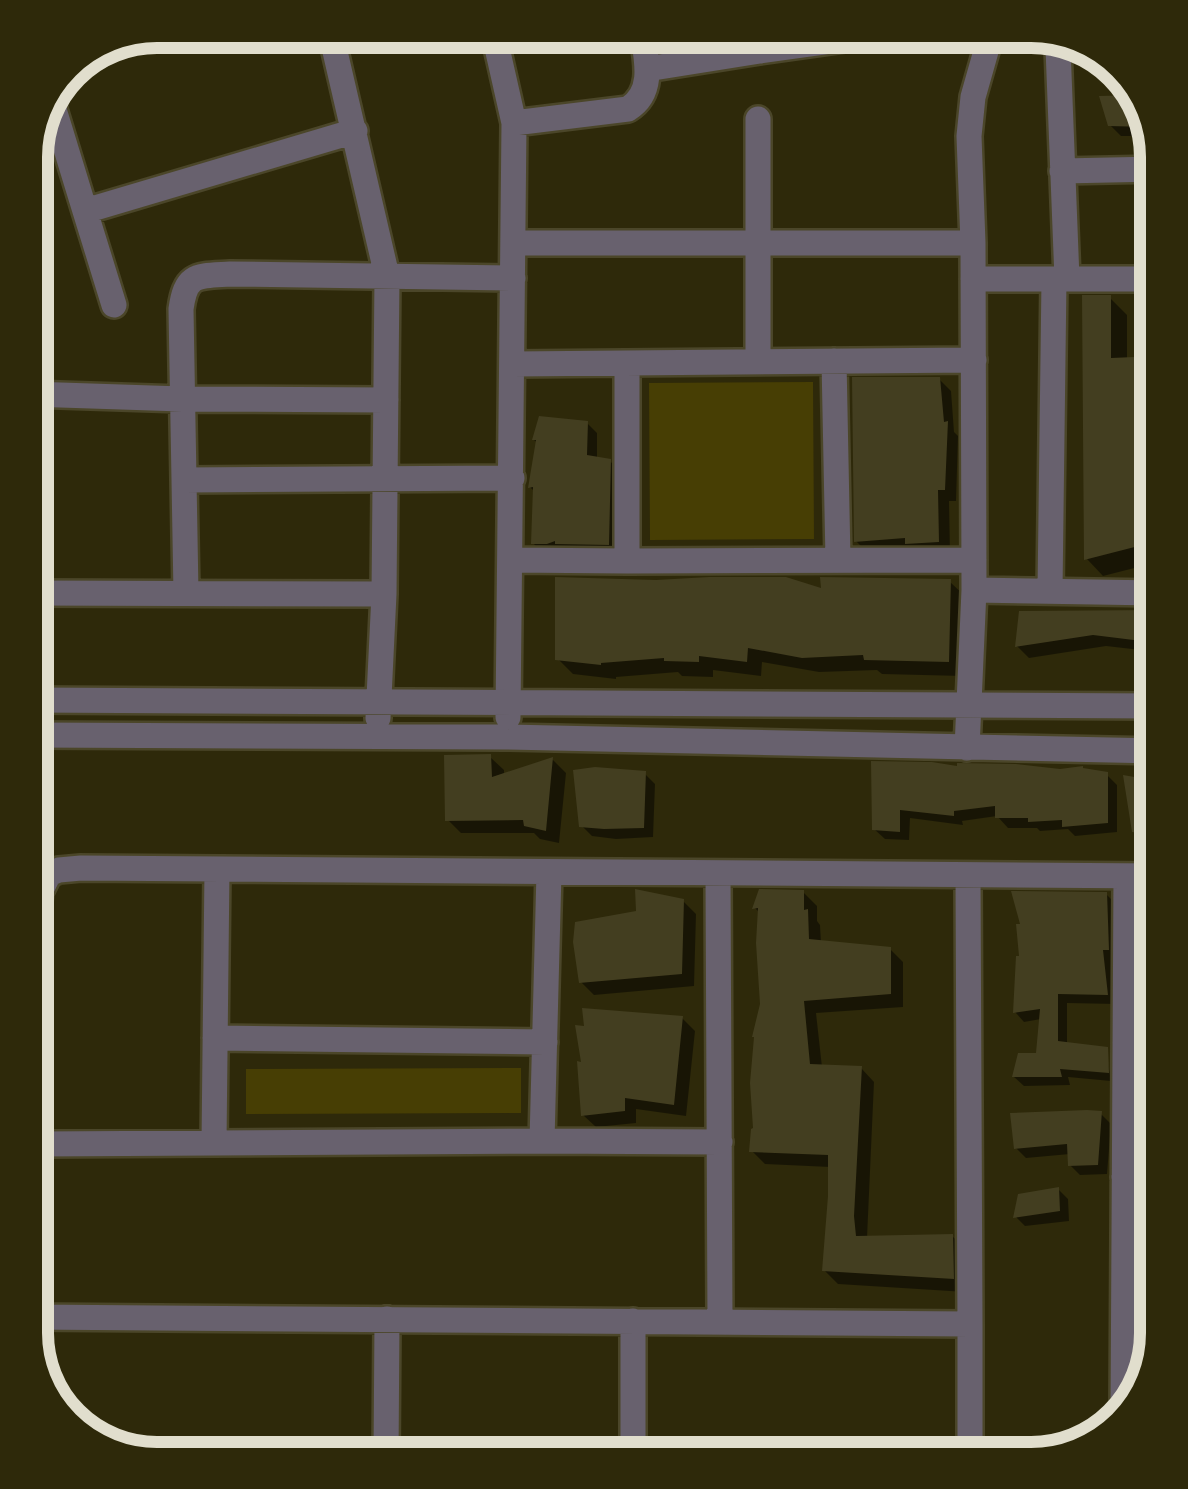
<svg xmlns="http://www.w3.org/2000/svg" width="1188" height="1489" font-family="'Asap Condensed',sans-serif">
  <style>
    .green { fill: #473e04 }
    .shadow { fill: #0007 }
    .building { fill: #433e20 }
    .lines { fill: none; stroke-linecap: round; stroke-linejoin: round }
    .minor-casing { stroke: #4b4629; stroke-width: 30 }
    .minor { stroke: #68616e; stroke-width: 25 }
    .rim { fill: none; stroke: #e1decd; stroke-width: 12 }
  </style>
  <rect width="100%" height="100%" fill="#2e290a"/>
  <path class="green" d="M813 382 814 539 650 540 649 383Z
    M521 1068V1113L246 1114V1069Z"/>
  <path class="shadow" d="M1102 98H1140L1152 136H1121L1110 125Z
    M1110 298 1127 315V360L1153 359 1145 304 1158 303V566L1154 563 1103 576 1087 559Z
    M939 379 951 391 954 432 958 436 956 501H949L950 553H868L856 541Z
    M587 423 597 433V459L610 461 620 472 618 554 543 553 533 543 535 492 530 487 538 443 534 440Z
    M950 582 966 597 963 676 882 674 877 670 819 672 762 662 761 676 713 670V677L682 676 678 672 616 677V679L573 674 558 659 823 591Z
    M1158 612V652L1106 646 1029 658 1017 646Z
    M490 757 504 770V776L553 760 566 773 559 843 540 839 534 833H461L447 819Z
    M873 764 1107 775 1117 785V832L1075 836 1068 829 1040 831 1037 828H1008L997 816 962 821 963 825 910 818 909 840 885 839 874 829Z
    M645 774 655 784 653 837 616 839 592 836 582 826Z
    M1158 786V844L1145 842 1134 831Z
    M803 892 817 906V921L820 925 821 943 890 949 903 962V1007L816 1013 822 1067 861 1068 874 1082 867 1238 952 1236 966 1249V1292L838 1284 825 1271 830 1167 765 1164 752 1151 762 1004 760 913 755 908Z
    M1106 894 1116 904 1118 958H1111L1116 1004 1067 1003V1044L1107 1058 1111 1081 1068 1077 1070 1085 1024 1086 1014 1077 1038 1056 1041 1019 1024 1022 1015 1012Z
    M1158 896V1014L1149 1006 1148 963 1154 962 1145 899Z
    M683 901 696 914 694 986 594 995 581 982Z
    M682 1018 695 1031 686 1116 636 1109V1123L596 1127 583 1115 584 1064Z
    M1148 1062H1158V1156L1147 1146Z
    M1101 1114 1111 1124 1107 1174 1080 1175 1070 1165V1154L1026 1158 1016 1148Z
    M1058 1189 1068 1199 1069 1221 1025 1226 1016 1217Z
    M1158 1196V1333L1142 1391V1356L1149 1334 1142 1328 1147 1292 1142 1287 1147 1250 1143 1246V1240L1150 1217 1146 1213V1197Z"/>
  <path class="building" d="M1139 95 1149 127 1108 126 1099 96Z
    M1082 295H1111V358L1158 356V541L1084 560Z
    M852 377H940L944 422 948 421 945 490H938L939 542 905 544V538L854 542Z
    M539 416 588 421 587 455 611 459 609 545 555 544V541L547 544H531L533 487 528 488 536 440H532Z
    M555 577 656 580 709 577H786L821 588 820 577 951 579 949 662 864 660 863 655 802 658 748 648 747 662 699 656V662L664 661V658L601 663V665L555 660Z
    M1158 610V643L1093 635 1015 647 1019 611Z
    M491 754 492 777 553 757 546 831 524 826 523 820 445 821 444 755Z
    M871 761 932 762 957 766V763L1016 764 1060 769 1083 766V768L1108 772V823L1062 827V820L1028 822V818H995V806L954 811V816L900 810V832L872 830Z
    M595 767 646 771 644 828 604 829 579 827 573 770Z
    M1123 775 1146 779 1158 784V841L1139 833 1132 832Z
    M635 889 684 899 682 974 579 983 573 942 575 922 636 911Z
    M759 889 804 890V910L808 909 809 939 891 947V994L804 1001 810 1064 862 1066 854 1216 856 1236 953 1234 954 1279 822 1271 828 1196V1155L749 1152 751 1129 753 1128 750 1083 754 1037H752L760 1004 756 943 758 908 752 909Z
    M1011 891 1107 892 1109 950H1103L1108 995 1058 994V1041L1108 1047 1109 1073 1060 1069 1062 1077H1012L1018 1053H1036L1040 1009 1013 1013 1016 956H1019L1016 924H1020Z
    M582 1008 683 1016 674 1105 625 1098V1111L581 1116 577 1061 581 1062 575 1025 584 1026Z
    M1087 1110 1102 1111 1098 1165 1068 1166 1067 1144 1014 1149 1010 1113Z
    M1059 1187 1060 1211 1013 1218 1018 1194Z
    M1148 1227 1158 1228V1329H1140L1145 1288H1140V1271Z"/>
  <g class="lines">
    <g class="minor-casing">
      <path id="minor" d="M330 30 387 276 384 594 378 718
        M493 30 514 123 508 717
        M758 30 760 51 881 34
        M880 30 881 34 915 30
        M1060 36 1058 48 1067 279
        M137 38 161 30
        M647 69 760 51
        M52 103 85 211
        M514 123 628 109C656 92 646 57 642 30
        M1062 171 1158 169
        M513 243H973
        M973 279H1158
        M114 305 85 211 355 131
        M834 361 838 560
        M758 362V119
        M627 363V561L974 560
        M513 364 974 360
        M30 394 182 399 386 400
        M184 480 181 309C186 273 197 276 230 274L513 278
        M510 560 627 561
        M974 590 1158 593
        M1050 591 1054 279
        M30 593 384 594
        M186 593 184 480 512 478
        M30 700 1158 706
        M30 735 507 737 1158 751
        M967 748 974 590 973 243 969 136 973 97 992 30
        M549 872 542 1141 720 1142
        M718 873 720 1322
        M215 1038 545 1042
        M1125 1043H1158
        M214 1143 217 869
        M38 1144 542 1141
        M1124 1177H1158
        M30 1317 970 1324 968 875
        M37 1317 38 911 40 892 49 874 59 870 81 868 1158 876
        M1123 1414 1126 876
        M386 1459 387 1319
        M633 1459V1321
        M970 1459V1324"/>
    </g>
    <use href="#minor" class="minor"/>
  </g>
  <path d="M0 0H1188V1489H0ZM157 48H1031A109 109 0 0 1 1140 157V1333A109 109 0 0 1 1031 1442H157A109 109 0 0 1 48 1333V157A109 109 0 0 1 157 48Z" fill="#2e290a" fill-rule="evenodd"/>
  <path class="rim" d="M157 48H1031A109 109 0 0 1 1140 157V1333A109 109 0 0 1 1031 1442H157A109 109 0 0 1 48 1333V157A109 109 0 0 1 157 48Z"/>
</svg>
